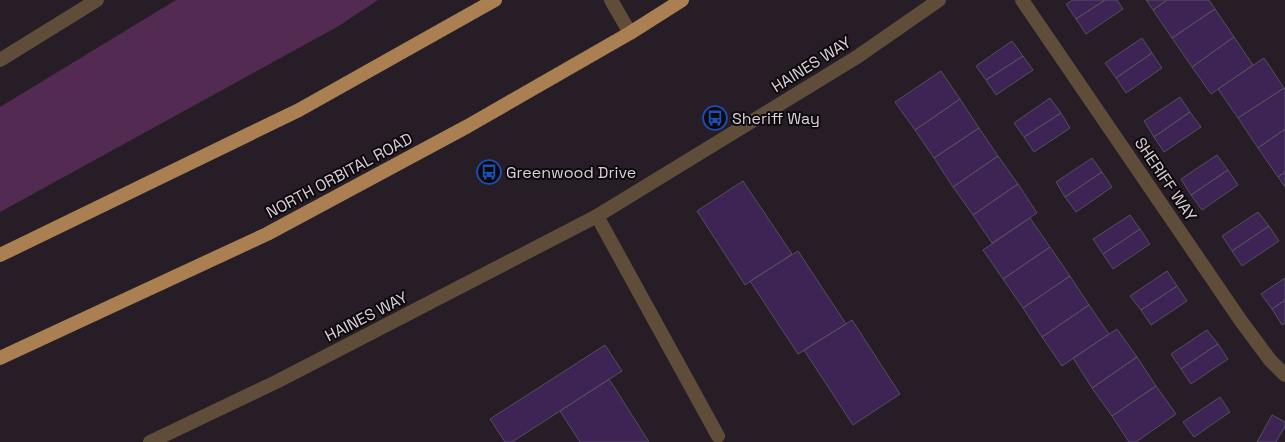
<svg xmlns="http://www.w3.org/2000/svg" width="1285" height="442" font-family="'Space Grotesk',sans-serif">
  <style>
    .green { fill: #532b52 }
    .building { fill: #3d2454; stroke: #554f5c }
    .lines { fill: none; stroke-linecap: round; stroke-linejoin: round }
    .service { stroke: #5f4d3a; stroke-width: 14 }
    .minor { stroke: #5f4d3a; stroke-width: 14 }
    .trunk { stroke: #aa8053; stroke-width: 14 }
    .labels { text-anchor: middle; stroke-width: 4; stroke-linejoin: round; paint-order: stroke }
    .street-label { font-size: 16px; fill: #d9d2d8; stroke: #0d090d }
    .poi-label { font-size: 16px; fill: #d9d2d8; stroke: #0d090d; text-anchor: start }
  </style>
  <rect width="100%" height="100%" fill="#271d26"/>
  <path class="green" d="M176 0H378L337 27 0 212V107Z"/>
  <path class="building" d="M1073 0H1105L1076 19 1066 4Z
    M1105 0H1117L1123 9 1086 34 1076 19Z
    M1146 0H1167L1153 10Z
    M1167 0H1209L1215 9 1172 38 1153 10Z
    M1215 9 1234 37 1192 67 1172 38Z
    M1234 37 1253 65 1211 94 1192 67Z
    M1142 38 1152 53 1116 78 1105 63Z
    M1012 41 1023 56 986 80 976 66Z
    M1152 53 1162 68 1126 93 1116 78Z
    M1023 56 1033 70 996 95 986 80Z
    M1264 58 1284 88 1238 118 1218 89Z
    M941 71 960 99 915 130 895 102Z
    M1284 88 1285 89V129L1258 148 1238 118Z
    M1180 97 1190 112 1154 137 1144 121Z
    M1050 98 1061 113 1024 137 1014 123Z
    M960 99 979 128 934 158 915 130Z
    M1190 112 1201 127 1164 152 1154 137Z
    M1061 113 1070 128 1034 152 1024 137Z
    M979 128 998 156 953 187 934 158Z
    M1285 129V172L1278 177 1258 148Z
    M1217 155 1228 170 1191 195 1181 179Z
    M998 156 1018 184 973 215 953 187Z
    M1092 158 1102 172 1065 197 1056 182Z
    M1228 170 1238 185 1202 210 1191 195Z
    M1102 172 1112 187 1076 212 1065 197Z
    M1285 172V187L1278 177Z
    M743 181 792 254 745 285 697 211Z
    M1018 184 1037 213 992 243 973 215Z
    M1258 212 1269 226 1232 251 1222 236Z
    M1130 215 1140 229 1103 254 1093 239Z
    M1030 218 1050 247 1003 279 983 250Z
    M1269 226 1279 241 1242 266 1232 251Z
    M1140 229 1150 244 1113 269 1103 254Z
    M1050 247 1070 276 1023 308 1003 279Z
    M798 251 846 324 798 354 750 281Z
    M1167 271 1177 286 1141 310 1130 296Z
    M1070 276 1089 305 1042 337 1023 308Z
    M1285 278V300L1272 309 1261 294Z
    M1177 286 1187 301 1151 325 1141 310Z
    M1285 300V323L1282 325 1272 309Z
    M1089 305 1109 334 1062 366 1042 337Z
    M852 320 900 394 853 425 804 350Z
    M1117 329 1137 357 1092 388 1073 358Z
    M1207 330 1218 344 1181 369 1171 354Z
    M1218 344 1228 359 1191 384 1181 369Z
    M605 345 622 371 512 442H505L490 419Z
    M1137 357 1156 386 1112 416 1092 388Z
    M609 379 649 442H580L560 411Z
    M1156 386 1176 414 1136 442H1129L1112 416Z
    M1220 397 1230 412 1194 437 1183 422Z
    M1272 415 1285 422V426L1276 442H1257Z"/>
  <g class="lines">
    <path class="service" d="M597 216 718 436"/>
    <path class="minor" d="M611 0 630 33
      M1022 0 1241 321 1270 360 1285 375
      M0 60 97 0
      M150 442 278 381 597 216 857 57 939 0"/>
    <path class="trunk" d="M0 255 299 110 495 0
      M0 358 267 234 468 126 630 33 682 0"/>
  </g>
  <defs>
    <g id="bus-ring" transform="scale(1.25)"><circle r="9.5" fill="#0d090d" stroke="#1a4fb4" stroke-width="1.5"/><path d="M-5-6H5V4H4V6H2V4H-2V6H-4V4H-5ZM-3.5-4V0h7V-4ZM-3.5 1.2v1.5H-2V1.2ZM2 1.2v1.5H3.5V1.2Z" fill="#1a4fb4"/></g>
  </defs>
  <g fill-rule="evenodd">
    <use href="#bus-ring" x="715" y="118"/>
    <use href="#bus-ring" x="489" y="172"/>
  </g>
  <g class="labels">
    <g class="street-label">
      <text transform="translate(811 64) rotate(-32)" y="6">HAINES WAY</text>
      <text transform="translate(339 175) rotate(-28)" y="6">NORTH ORBITAL ROAD</text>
      <text transform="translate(1166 179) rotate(56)" y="6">SHERIFF WAY</text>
      <text transform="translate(366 316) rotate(-27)" y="6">HAINES WAY</text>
    </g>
    <g class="poi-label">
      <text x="732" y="124">Sheriff Way</text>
      <text x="506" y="178">Greenwood Drive</text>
    </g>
  </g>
</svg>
